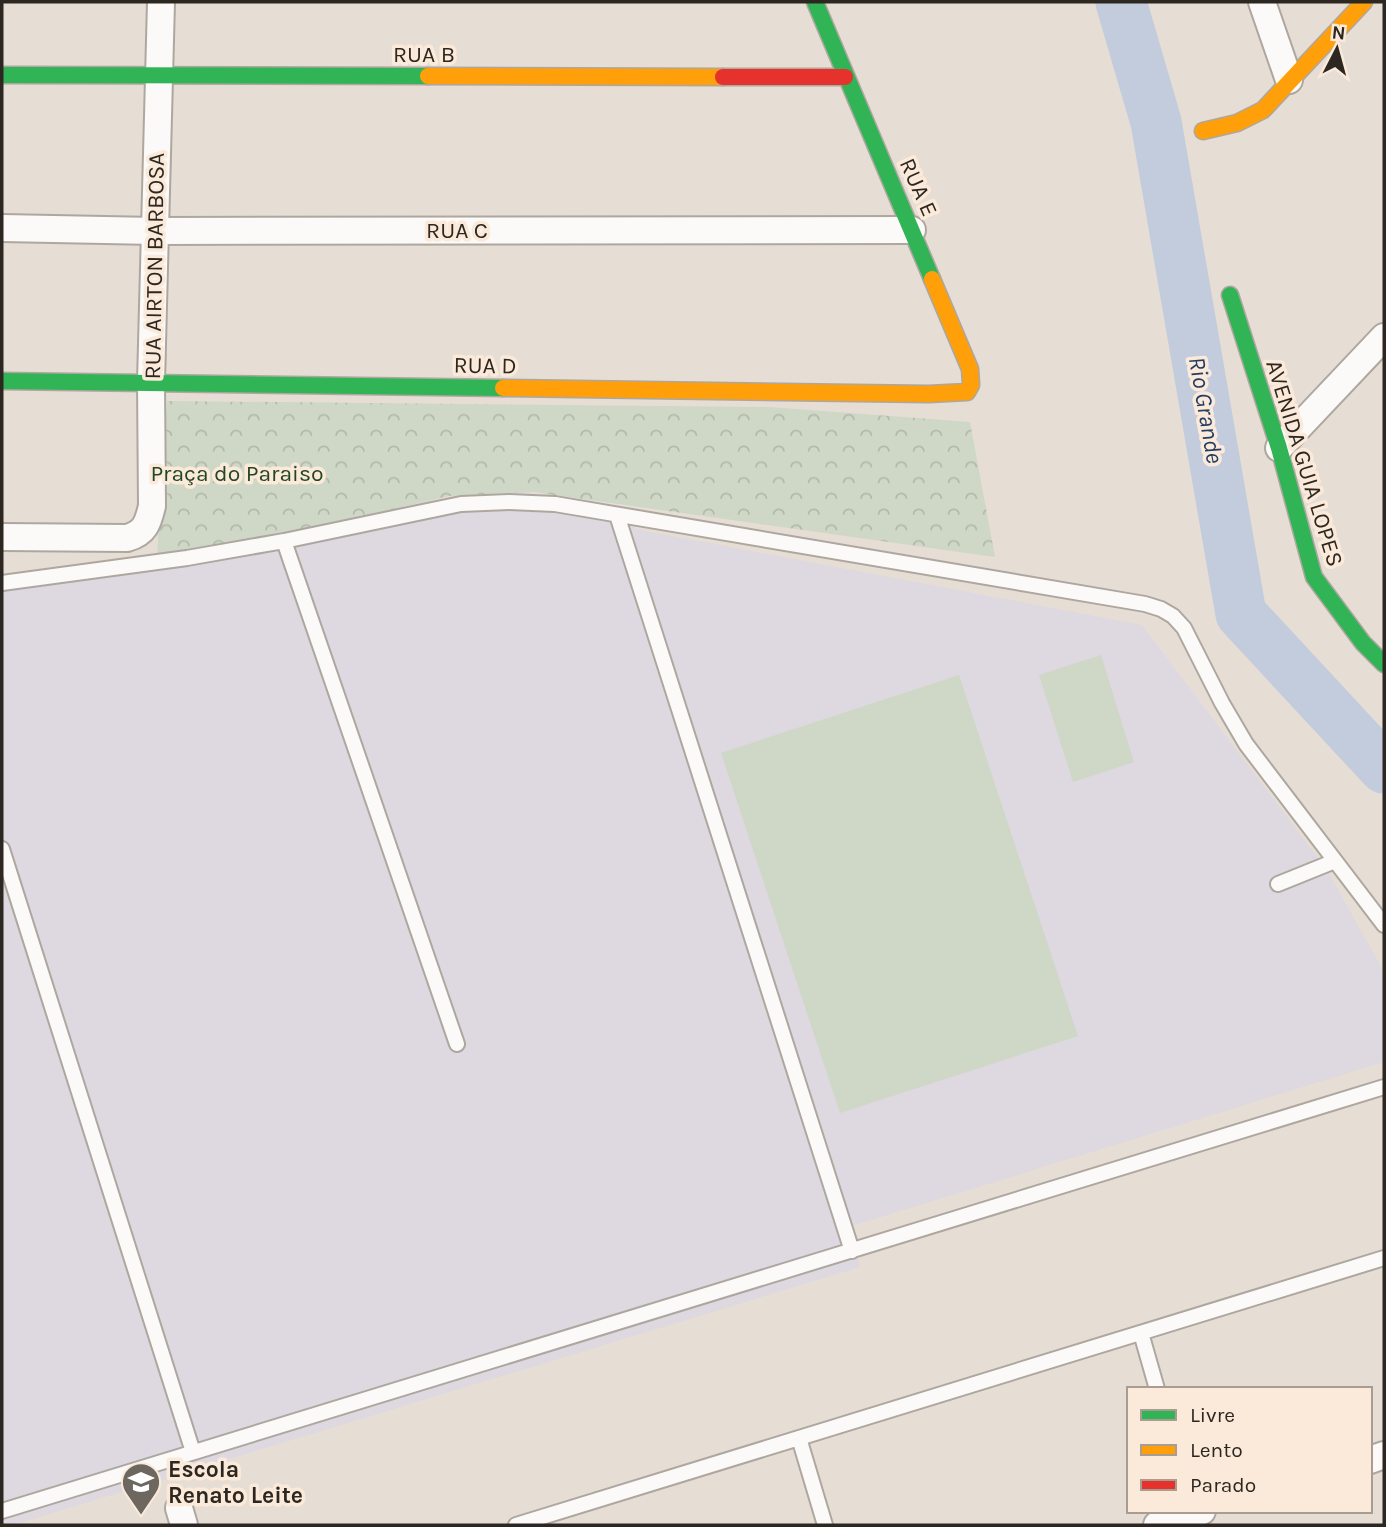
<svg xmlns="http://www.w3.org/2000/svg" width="1386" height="1527" font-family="Karla,sans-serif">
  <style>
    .industrial { fill: #ded8e0 }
    .grass { fill: #cfd7c7 }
    .park { fill: url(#park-crowns) }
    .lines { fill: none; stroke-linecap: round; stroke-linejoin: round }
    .river { stroke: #c2ccdc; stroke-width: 51 }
    .lane-casing { stroke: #aea7a0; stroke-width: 18 }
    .street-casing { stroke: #aea7a0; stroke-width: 30 }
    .fast-casing { stroke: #aea7a0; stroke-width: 19 }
    .slow-casing { stroke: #aea7a0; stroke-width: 19 }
    .jam-casing { stroke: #aea7a0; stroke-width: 19 }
    .lane { stroke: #fbfaf9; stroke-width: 14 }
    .street { stroke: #fbfaf9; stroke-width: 26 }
    .fast { stroke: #30b455; stroke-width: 16 }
    .slow { stroke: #ff9f0a; stroke-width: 16 }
    .jam { stroke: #e5322d; stroke-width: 16 }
    .labels { text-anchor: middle; stroke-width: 7; stroke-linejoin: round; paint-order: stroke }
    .street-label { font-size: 23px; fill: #2d2721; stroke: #fbeada }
    .park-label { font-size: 23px; fill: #234723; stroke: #fbeada }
    .poi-label { font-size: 23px; font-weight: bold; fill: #2d2721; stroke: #fbeada; text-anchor: start }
    .water-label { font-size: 24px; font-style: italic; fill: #243e63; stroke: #fbeada }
  </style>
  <defs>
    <pattern id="park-crowns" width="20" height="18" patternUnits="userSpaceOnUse" patternTransform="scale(1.75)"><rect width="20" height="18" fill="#cfd7c7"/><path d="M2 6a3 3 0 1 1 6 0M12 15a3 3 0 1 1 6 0" fill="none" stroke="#b2b9ab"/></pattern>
  </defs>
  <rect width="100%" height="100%" fill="#e6ddd4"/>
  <path class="industrial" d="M515 488 633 523 635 529 1142 625 1327 870 1384 972V1062L848 1227 860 1267 13 1525H2V577L166 560Z"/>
  <path class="grass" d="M1101 655 1134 762 1073 782 1039 675Z
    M959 675 1078 1036 840 1113 721 753Z"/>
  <path class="park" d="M167 401 769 407 970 422 995 557 533 492 449 496 218 551 157 556Z"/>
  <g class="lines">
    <path class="river" d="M1121 2 1156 122 1241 614 1384 768"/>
    <g class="lane-casing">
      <path id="lane" d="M617 515 852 1251
        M284 541 457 1044
        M2 583 187 558 284 541 461 504 509 502 555 504 1145 604 1161 609 1173 616 1184 628 1222 703 1246 744 1384 925
        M2 849 193 1452
        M1278 884 1335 861
        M1141 1333 1157 1389
        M799 1438 825 1525
        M2 1511 1384 1087
        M516 1525 1384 1258"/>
    </g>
    <g class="street-casing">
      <path id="street" d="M1262 2 1289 80
        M2 228 155 231 912 230
        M1279 448 1384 337
        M2 537 127 538C145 533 148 523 152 506L151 382 161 2
        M1370 1460 1384 1455
        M179 1508 184 1525
        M1157 1525 1202 1511"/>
    </g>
    <g class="fast-casing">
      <path id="fast" d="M815 2 932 279
        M2 75 428 76
        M1230 295 1279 448 1314 577 1363 643 1384 664
        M2 381 503 388"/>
    </g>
    <g class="slow-casing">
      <path id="slow" d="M428 76 723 77
        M1203 131 1237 123 1263 110 1364 2
        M503 388 929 394 967 392 971 385 970 369 932 279"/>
    </g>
    <g class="jam-casing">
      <path id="jam" d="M723 77H845"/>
    </g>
    <use href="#lane" class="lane"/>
    <use href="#street" class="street"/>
    <use href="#fast" class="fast"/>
    <use href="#slow" class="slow"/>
    <use href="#jam" class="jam"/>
  </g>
  <defs>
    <g id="school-pin" transform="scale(2.0125)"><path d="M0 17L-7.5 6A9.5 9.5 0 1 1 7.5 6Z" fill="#6e6760" stroke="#fbeada"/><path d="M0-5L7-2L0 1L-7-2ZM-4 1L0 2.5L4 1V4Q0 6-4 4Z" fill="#fff"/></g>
  </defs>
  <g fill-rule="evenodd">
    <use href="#school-pin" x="141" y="1482"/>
  </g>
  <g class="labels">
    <g class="street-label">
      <text x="424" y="62">RUA B</text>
      <text transform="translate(919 187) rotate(66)" y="8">RUA E</text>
      <text x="457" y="238">RUA C</text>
      <text transform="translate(154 266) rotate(-89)" y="8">RUA AIRTON BARBOSA</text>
      <text transform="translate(485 365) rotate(1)" y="8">RUA D</text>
      <text transform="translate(1305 463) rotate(73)" y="8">AVENIDA GUIA LOPES</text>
    </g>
    <g class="park-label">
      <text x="237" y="481">Praça do Paraiso</text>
    </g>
    <g class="poi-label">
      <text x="168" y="1477">Escola<tspan x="168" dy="26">Renato Leite</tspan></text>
    </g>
    <g class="water-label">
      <text transform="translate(1206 410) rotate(80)" y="8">Rio Grande</text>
    </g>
  </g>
  <rect width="1386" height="1527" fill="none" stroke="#2d2721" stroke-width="7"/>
  <rect x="1127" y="1387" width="245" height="126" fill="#fbeada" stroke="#a99c90" stroke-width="2"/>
  <rect x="1141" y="1410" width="35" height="10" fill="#30b455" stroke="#a99c90" stroke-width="2"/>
  <text x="1190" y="1422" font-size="21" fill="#2d2721">Livre</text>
  <rect x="1141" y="1445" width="35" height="10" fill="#ff9f0a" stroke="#a99c90" stroke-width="2"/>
  <text x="1190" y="1457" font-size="21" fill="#2d2721">Lento</text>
  <rect x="1141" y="1480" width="35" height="10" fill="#e5322d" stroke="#a99c90" stroke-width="2"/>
  <text x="1190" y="1492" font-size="21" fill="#2d2721">Parado</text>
  <g transform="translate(1337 49) rotate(6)" stroke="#fbeada" stroke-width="5" paint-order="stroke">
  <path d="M0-5L12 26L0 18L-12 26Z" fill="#2d2721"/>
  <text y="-10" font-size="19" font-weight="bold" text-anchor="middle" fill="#2d2721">N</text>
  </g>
</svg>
